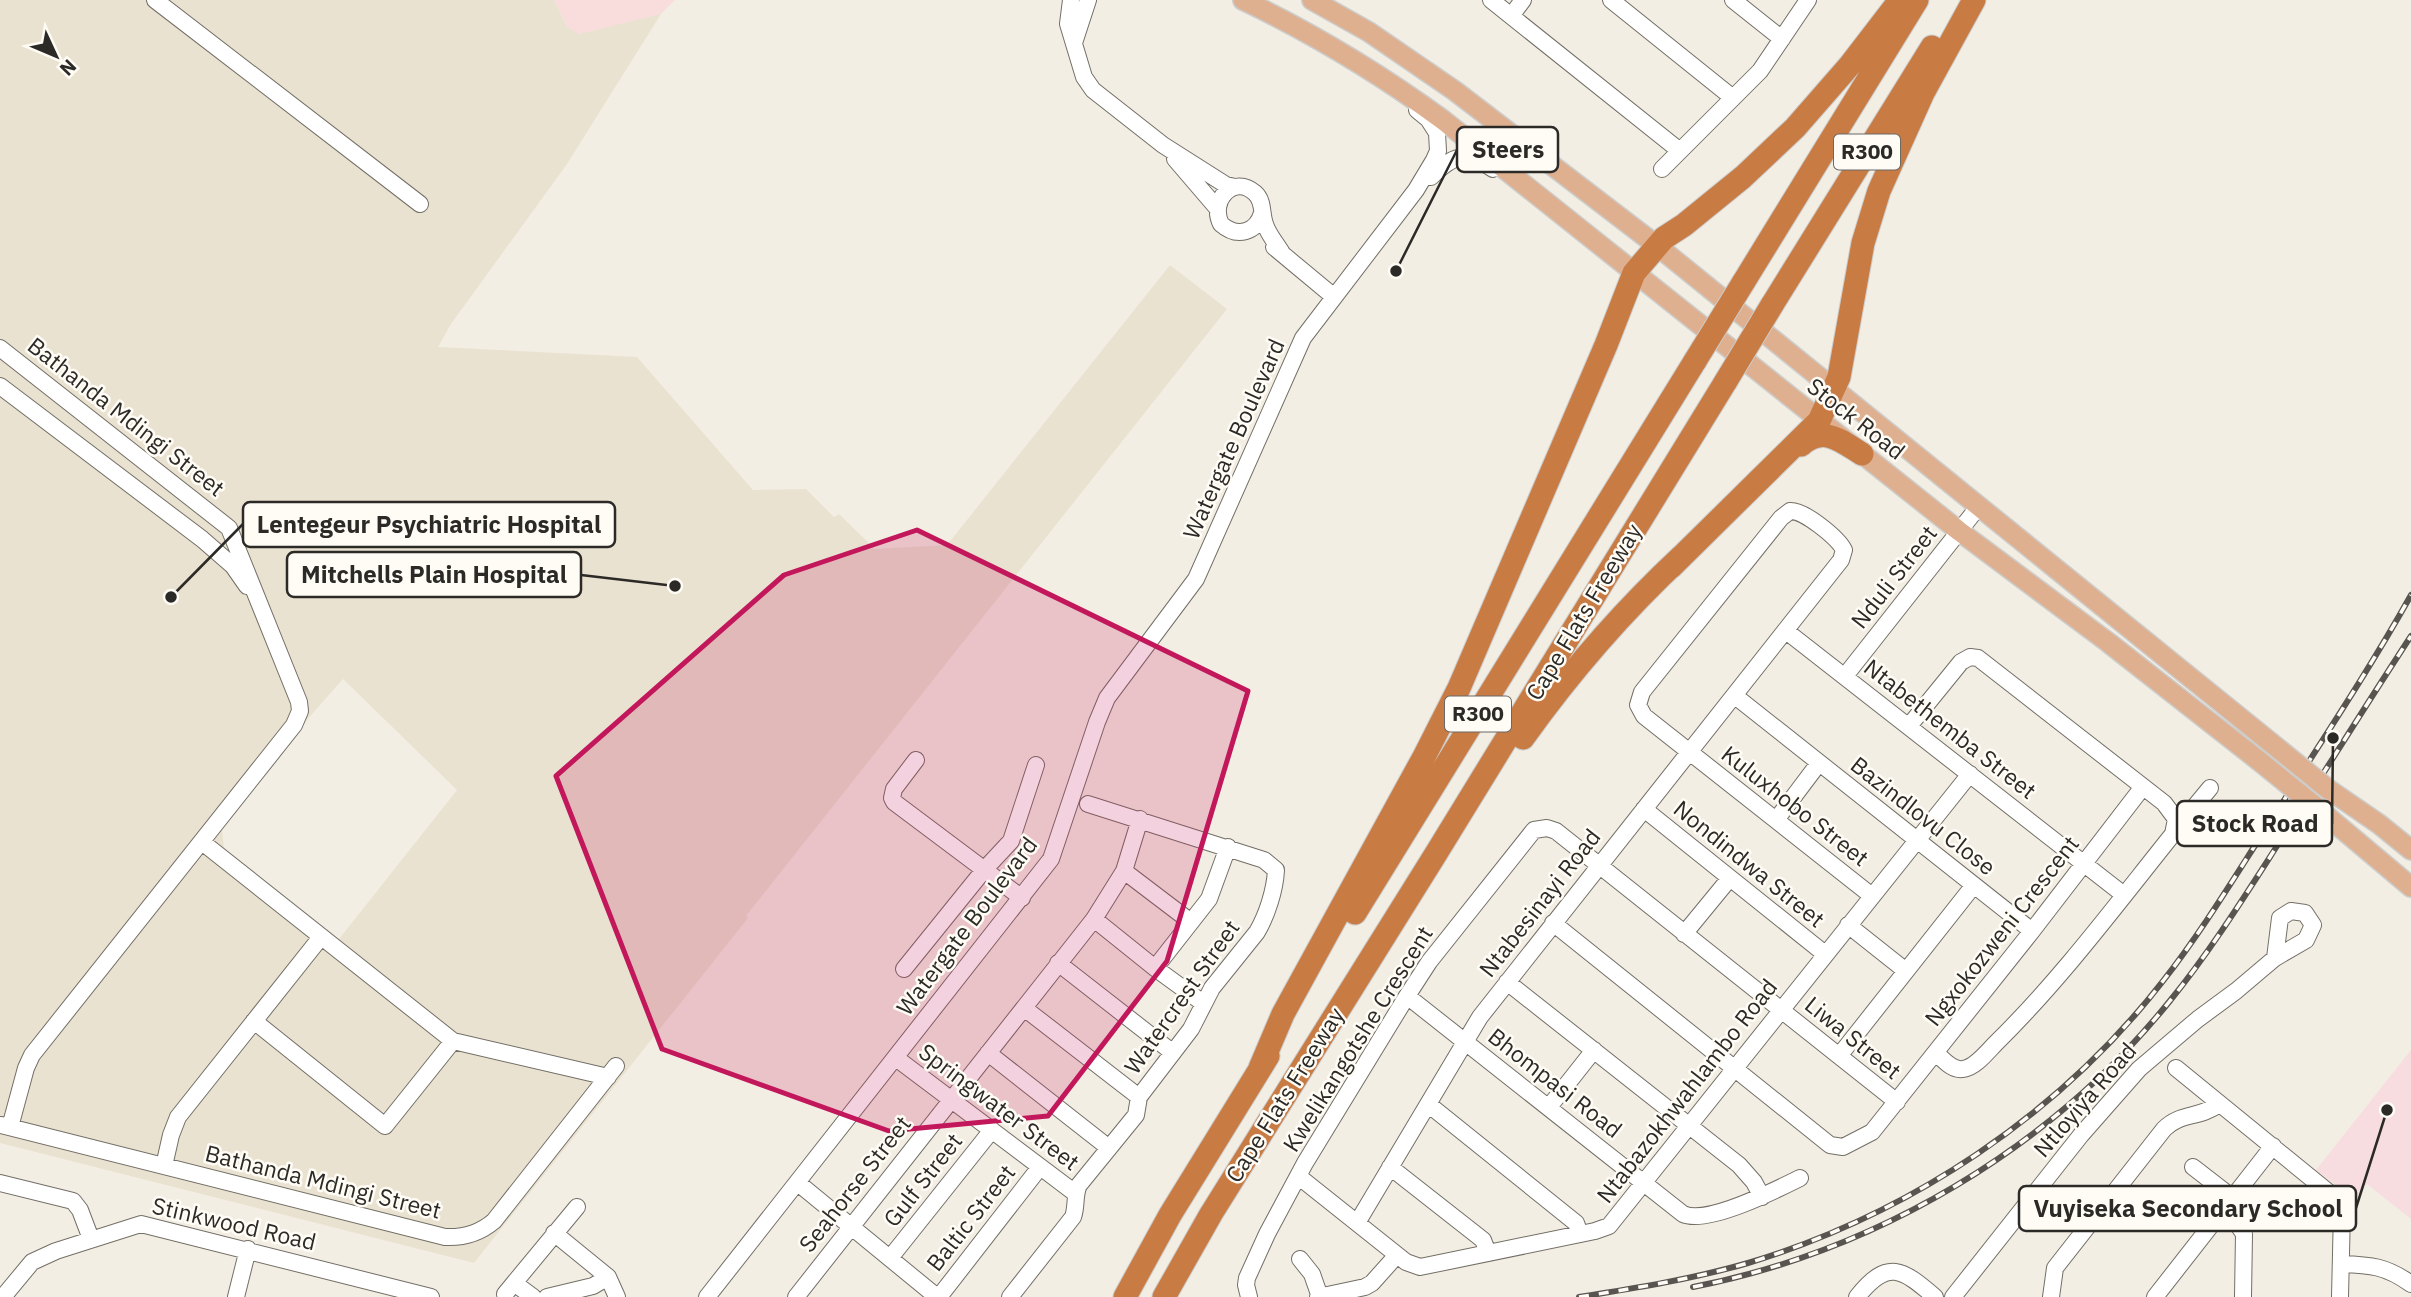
<svg xmlns="http://www.w3.org/2000/svg" width="2411" height="1297" font-family="'IBM Plex Sans',sans-serif">
  <style>
    .commercial { fill: #f8dddc }
    .built { fill: #eae2d1; fill-rule: evenodd }
    .education { fill: #f8dde0 }
    .lines { fill: none; stroke-linecap: round; stroke-linejoin: round }
    .minor-casing { stroke: #736f66; stroke-width: 18 }
    .major-casing { stroke: #cccccb; stroke-width: 22 }
    .highway-casing { stroke: #cccccb; stroke-width: 25 }
    .minor { stroke: #fff; stroke-width: 16 }
    .major { stroke: #dfb08f; stroke-width: 19 }
    .highway { stroke: #c97b44; stroke-width: 23 }
    .rail-casing { stroke: #585550; stroke-width: 6 }
    .rail { stroke: #fffcf6; stroke-width: 3.5; stroke-dasharray: 10; stroke-linecap: butt }
    .major-bridge-casing { stroke: #cccccb; stroke-width: 22; stroke-linecap: butt }
    .highway-bridge-casing { stroke: #cccccb; stroke-width: 25; stroke-linecap: butt }
    .major-bridge { stroke: #dfb08f; stroke-width: 19 }
    .highway-bridge { stroke: #c97b44; stroke-width: 23 }
    .marked { fill: #c2185b; fill-opacity: 0.2; stroke: #c2185b; stroke-width: 5; stroke-linejoin: round }
    .labels { text-anchor: middle; stroke-width: 5; stroke-linejoin: round; paint-order: stroke }
    .shield { fill: #fffcf6; stroke: #6b6965; stroke-width: 2 }
    .shield-label { font-size: 21px; font-weight: bold; fill: #2c2a27 }
    .street-label { font-size: 23px; fill: #2c2a27; stroke: #fffcf6 }
    .leader { fill: none; stroke: #2c2a27; stroke-width: 2.5 }
    .callout-dot { fill: #2c2a27; stroke: #fffcf6; stroke-width: 2.5 }
    .callout { fill: #fffcf6; stroke: #2c2a27; stroke-width: 2.5 }
    .callout-label { font-size: 24px; text-anchor: middle; font-weight: bold; fill: #2c2a27 }
  </style>
  <rect width="100%" height="100%" fill="#f3eee4"/>
  <path class="commercial" d="M554 0H675L661 14 655 17 579 34 574 33 567 27Z"/>
  <path class="built" d="M0 0H554L567 27 579 34 661 14 567 164 451 324 438 347 637 357 753 490 806 489 834 517 839 514 875 549 947 545 1170 265 1227 309 746 916 748 918 474 1263 0 1143ZM343 679 457 790 339 939 224 848 222 829 312 714Z"/>
  <path class="education" d="M2411 1050V1219L2367 1184 2354 1199 2316 1170Z"/>
  <g class="lines">
    <g class="minor-casing">
      <path id="minor" d="M155 0 420 204
        M1071 0 1068 24 1084 77 1093 90 1163 145 1226 185 1235 187
        M1491 0 1680 151
        M1611 0 1733 98
        M1733 0 1782 39
        M1511 16 1523 0
        M1074 43 1088 0
        M1175 159 1217 208
        M1662 169 1760 71 1808 0
        M1431 177C1453 155 1465 150 1493 169
        M1262 213C1256 233 1237 238 1221 224 1209 200 1234 174 1255 193 1264 201 1261 213 1265 224 1268 234 1276 243 1282 253
        M1274 247 1333 296
        M0 348 229 528 299 702 300 711 294 725 32 1055 26 1068 10 1127
        M0 386 202 539 233 566 247 586
        M1786 631 2124 895
        M1845 676 1979 506
        M1735 696 2032 931
        M1909 726 1961 662 1970 657 1978 658 2164 803 2176 819 2173 834C2116 905 2061 979 1996 1043 1988 1051 1975 1068 1963 1069 1952 1071 1943 1059 1936 1053
        M916 760 894 789 892 798 894 802 1022 898
        M1644 809 1825 954
        M2176 819 2191 811 2210 788
        M1776 820 1819 763
        M202 842 453 1041 608 1077
        M1124 871 1191 922
        M1094 919 1155 968 1203 1003
        M1553 923 1830 1145 1843 1147 1872 1132 2032 931 2142 788
        M1848 925 1906 971
        M1684 934 1730 878
        M1058 963 1172 1052
        M1155 968 1209 899 1228 847
        M904 969 984 870 1011 841 1036 765
        M1507 982 1739 1165 1754 1182 1762 1197
        M1407 996 1683 1214C1707 1225 1776 1190 1800 1178
        M1024 1008 1139 1097
        M254 1021 385 1126 453 1041
        M988 1053 1109 1148
        M1839 1056 1974 885
        M896 1058 1075 1193
        M2176 1068 2338 1200 2342 1210 2340 1297
        M1428 1104 1576 1223 1580 1234
        M1549 1107 1594 1050
        M1 1125 445 1237C465 1238 480 1233 494 1221L616 1066
        M164 1166 171 1135 178 1117 321 937
        M1390 1167 1483 1240 1488 1253
        M2193 1167 2233 1198
        M1298 1176 1406 1262 1420 1267 1595 1231 1609 1226 1970 774
        M0 1183 73 1201 80 1210 91 1239
        M798 1183 937 1297
        M2222 1213 2238 1225 2244 1234 2243 1297
        M1357 1223 1480 1017 1841 560 1844 550C1838 538 1804 510 1790 511L1781 518 1642 692 1638 705 1644 716 1872 896
        M554 1233 608 1277 617 1297
        M890 1258 992 1130
        M1300 1259 1312 1274 1320 1297
        M2341 1264C2371 1265 2386 1266 2411 1284
        M514 1283 533 1297
        M505 1294 577 1207
        M3 1297 32 1262 56 1251 141 1224 431 1297
        M236 1297 248 1249
        M547 1297 593 1286 608 1277
        M707 1297 1051 859 1097 722 1107 698 1196 579 1303 338 1416 190 1434 160 1438 151 1437 133 1428 119 1417 110
        M796 1297 1094 919 1124 871 1140 819
        M939 1297 1040 1167
        M1010 1297 1073 1217C1077 1206 1074 1195 1079 1185L1136 1115 1139 1097 1191 1029 1212 988 1257 932C1267 915 1275 890 1276 870L1264 860 1088 804
        M1249 1297 1246 1285 1247 1278 1267 1234 1305 1163 1407 996 1429 962 1534 830 1547 828 1556 831 1897 1102
        M1318 1297 1365 1287 1372 1283 1397 1255
        M1857 1297C1888 1258 1902 1269 1935 1297
        M1953 1297 2081 1135 2139 1069 2198 1019 2236 991 2275 958 2306 940 2313 925 2305 913 2291 911 2280 918 2275 958
        M2051 1297 2055 1268 2164 1129C2181 1112 2199 1119 2219 1104
        M2155 1297 2273 1146"/>
    </g>
    <g class="major-casing">
      <path id="major" d="M1243 0C1314 34 1380 74 1443 120L1959 531 2109 643 2258 760
        M1312 0 1369 32 1455 91 1656 245 2270 742
        M2328 789 2379 824 2411 850
        M2316 807 2411 887"/>
    </g>
    <g class="highway-casing">
      <path id="highway" d="M1743 283 1917 0
        M1772 305 1932 47
        M1801 445C1824 425 1841 441 1862 454
        M1671 567 1819 421 1839 377 1863 243 1879 191 1923 93 1974 0
        M1523 738C1570 672 1622 612 1682 556
        M1355 913 1695 361
        M1260 1068 1283 1014 1425 755 1459 688 1606 345 1634 273 1664 238 1684 225 1743 177 1795 128 1850 65 1900 0
        M1125 1297 1170 1215 1268 1056
        M1164 1297 1211 1214 1437 852 1726 381"/>
    </g>
    <use href="#minor" class="minor"/>
    <use href="#major" class="major"/>
    <use href="#highway" class="highway"/>
    <g class="rail-casing">
      <path id="rail" d="M1693 1287C1877 1251 2051 1148 2169 1002 2209 953 2243 899 2277 846 2322 776 2366 705 2411 636
        M1579 1297C1636 1288 1693 1279 1748 1263 1910 1214 2059 1115 2163 981 2203 930 2237 873 2272 819 2319 745 2368 672 2411 595"/>
    </g>
    <use href="#rail" class="rail"/>
    <g class="major-bridge-casing">
      <path id="major-bridge" d="M2270 742 2328 789
        M2258 760 2316 807"/>
    </g>
    <g class="highway-bridge-casing">
      <path id="highway-bridge" d="M1695 361 1743 283
        M1726 381 1772 305"/>
    </g>
    <use href="#major-bridge" class="major-bridge"/>
    <use href="#highway-bridge" class="highway-bridge"/>
  </g>
  <path class="marked" d="M917 530 1248 691 1167 961 1048 1116 889 1131 662 1049 556 776 784 575Z"/>
  <g class="labels">
    <g class="shield">
      <rect x="1834" y="134.5" width="66" height="35" rx="5"/>
      <rect x="1445" y="696.5" width="66" height="35" rx="5"/>
    </g>
    <g class="shield-label">
      <text x="1867" y="159">R300</text>
      <text x="1478" y="721">R300</text>
    </g>
    <g class="street-label">
      <text transform="translate(126 417) rotate(38)" y="8">Bathanda Mdingi Street</text>
      <text transform="translate(1856 419) rotate(38)" y="8">Stock Road</text>
      <text transform="translate(1234 439) rotate(-66)" y="8">Watergate Boulevard</text>
      <text transform="translate(1894 577) rotate(-52)" y="8">Nduli Street</text>
      <text transform="translate(1584 612) rotate(-59)" y="8">Cape Flats Freeway</text>
      <text transform="translate(1950 729) rotate(38)" y="8">Ntabethemba Street</text>
      <text transform="translate(1795 806) rotate(38)" y="8">Kuluxhobo Street</text>
      <text transform="translate(1923 816) rotate(38)" y="8">Bazindlovu Close</text>
      <text transform="translate(1749 864) rotate(39)" y="8">Nondindwa Street</text>
      <text transform="translate(1540 903) rotate(-52)" y="8">Ntabesinayi Road</text>
      <text transform="translate(967 926) rotate(-53)" y="8">Watergate Boulevard</text>
      <text transform="translate(2002 931) rotate(-52)" y="8">Ngxokozweni Crescent</text>
      <text transform="translate(1182 997) rotate(-55)" y="8">Watercrest Street</text>
      <text transform="translate(1853 1038) rotate(39)" y="8">Liwa Street</text>
      <text transform="translate(1358 1039) rotate(-58)" y="8">Kwelikangotshe Crescent</text>
      <text transform="translate(1555 1083) rotate(38)" y="8">Bhompasi Road</text>
      <text transform="translate(1687 1091) rotate(-52)" y="8">Ntabazokhwahlambo Road</text>
      <text transform="translate(1285 1095) rotate(-58)" y="8">Cape Flats Freeway</text>
      <text transform="translate(2085 1100) rotate(-49)" y="8">Ntloyiya Road</text>
      <text transform="translate(999 1107) rotate(37)" y="8">Springwater Street</text>
      <text transform="translate(923 1180) rotate(-52)" y="8">Gulf Street</text>
      <text transform="translate(323 1182) rotate(14)" y="8">Bathanda Mdingi Street</text>
      <text transform="translate(855 1184) rotate(-52)" y="8">Seahorse Street</text>
      <text transform="translate(971 1218) rotate(-52)" y="8">Baltic Street</text>
      <text transform="translate(234 1224) rotate(13)" y="8">Stinkwood Road</text>
    </g>
  </g>
  <path class="leader" d="M1396 271L1457 150M171 597L243 524M675 586L581 575M2333 738L2332 824M2387 1110L2356 1208"/>
  <g class="callout-dot">
    <circle cx="1396" cy="271" r="7"/>
    <circle cx="171" cy="597" r="7"/>
    <circle cx="675" cy="586" r="7"/>
    <circle cx="2333" cy="738" r="7"/>
    <circle cx="2387" cy="1110" r="7"/>
  </g>
  <g class="callout">
    <rect x="1457" y="127" width="101" height="45" rx="7"/>
    <rect x="243" y="502" width="372" height="45" rx="7"/>
    <rect x="287" y="552" width="294" height="45" rx="7"/>
    <rect x="2177" y="801" width="155" height="45" rx="7"/>
    <rect x="2019" y="1186" width="337" height="45" rx="7"/>
  </g>
  <g class="callout-label">
    <text x="1508" y="158">Steers</text>
    <text x="429" y="533">Lentegeur Psychiatric Hospital</text>
    <text x="434" y="583">Mitchells Plain Hospital</text>
    <text x="2255" y="832">Stock Road</text>
    <text x="2188" y="1217">Vuyiseka Secondary School</text>
  </g>
  <g transform="translate(56 56) rotate(134)" stroke="#fffcf6" stroke-width="5" paint-order="stroke">
  <path d="M0-5L12 26L0 18L-12 26Z" fill="#2c2a27"/>
  <text y="-10" font-size="19" font-weight="bold" text-anchor="middle" fill="#2c2a27">N</text>
  </g>
</svg>
